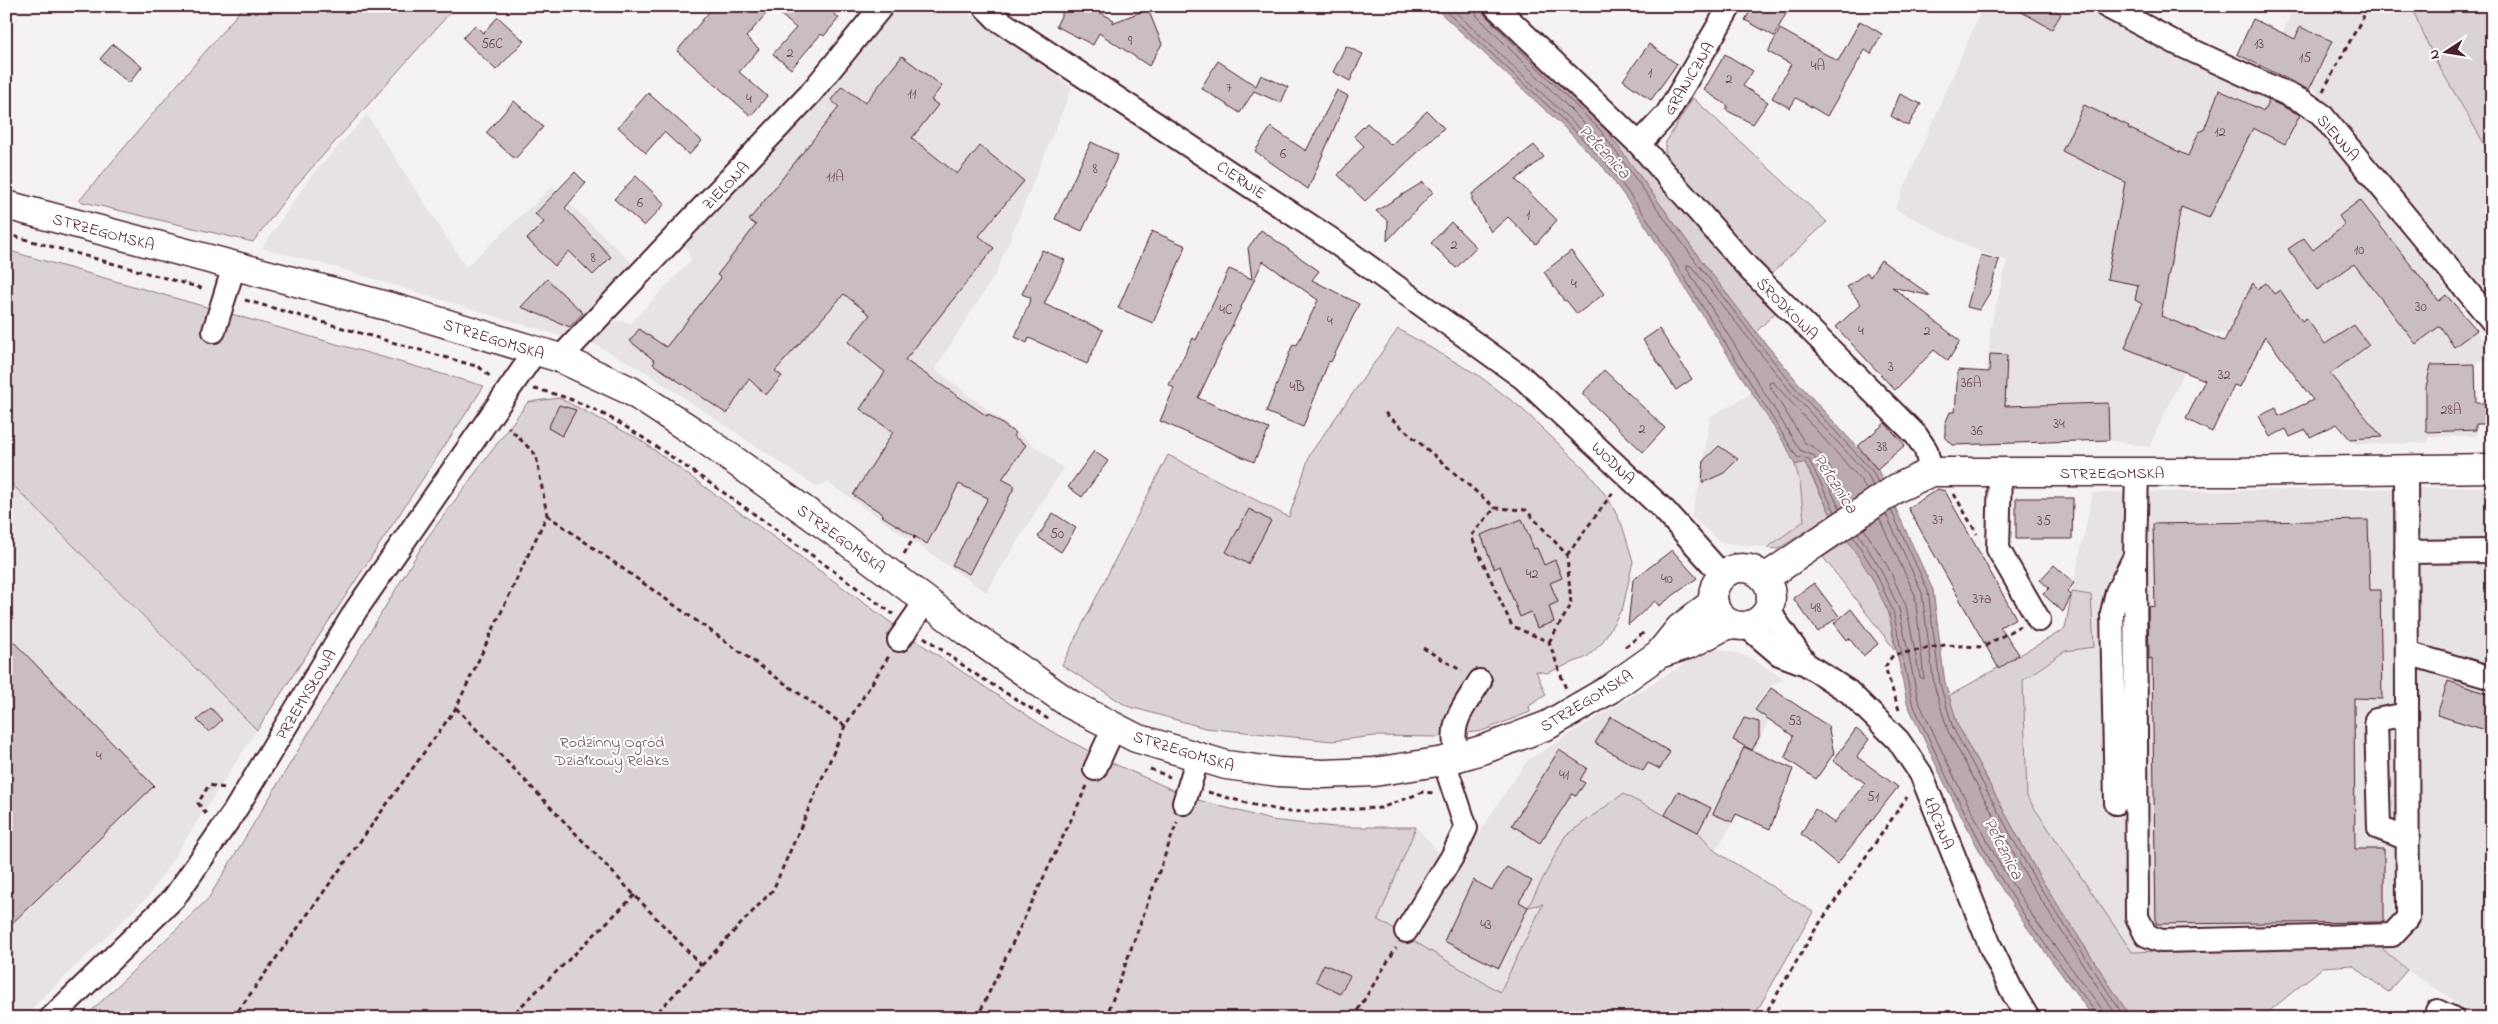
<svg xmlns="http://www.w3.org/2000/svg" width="2498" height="1024" font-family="'Indie Flower',sans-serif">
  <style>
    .built { fill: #e7e2e3 }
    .green { fill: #dbd2d5; stroke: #927880 }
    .water { fill: #baa9ae; stroke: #8d727a }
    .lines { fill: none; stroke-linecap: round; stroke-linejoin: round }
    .shore { stroke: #77565f; stroke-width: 1 }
    .building { fill: #cabdc1; stroke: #4a1f2b }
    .minor-casing { stroke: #4a1f2b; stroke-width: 26 }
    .major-casing { stroke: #4a1f2b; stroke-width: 31 }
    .path { stroke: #4a1f2b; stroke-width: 3; stroke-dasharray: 5 4; stroke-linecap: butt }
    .minor { stroke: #fff; stroke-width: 22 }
    .major { stroke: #fff; stroke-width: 28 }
    .labels { text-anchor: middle; stroke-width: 4; stroke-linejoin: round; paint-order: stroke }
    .number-label { font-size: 14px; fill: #6a4650 }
    .street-label { font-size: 16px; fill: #4a1f2b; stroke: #fff }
    .park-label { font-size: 16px; fill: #6e4c56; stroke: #fff }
    .water-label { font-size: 18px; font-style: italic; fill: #714f59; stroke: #fff }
  </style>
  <rect width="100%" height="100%" fill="#f4f2f2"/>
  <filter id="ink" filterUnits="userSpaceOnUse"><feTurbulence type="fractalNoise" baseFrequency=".02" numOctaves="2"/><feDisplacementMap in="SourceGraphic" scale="10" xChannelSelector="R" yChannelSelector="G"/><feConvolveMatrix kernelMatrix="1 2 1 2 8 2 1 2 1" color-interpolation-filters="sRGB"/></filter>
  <g filter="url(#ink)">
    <path class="built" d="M891 6H959L1072 87 996 273 935 369 1063 468 986 592 827 482 817 487 644 371 589 341 610 320 631 323 691 260 685 245 777 146Z
      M1983 6H2086L2314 121 2451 295 2492 354V357L2475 364 2477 436 2428 437V443L2356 444 2302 382 2272 306 2254 282 2230 334 2201 330 2184 372 2149 447 2109 440 2010 443 1987 407 1990 330 2007 261 1980 252 1895 209Z
      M2294 6H2411L2434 58 2492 157V298L2436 240 2313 87 2268 67Z
      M367 115 466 267 552 187 634 265 567 338 335 267 262 248 311 176Z
      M1752 393 1795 465 1800 482 1804 521 1767 548 1721 542 1691 516 1700 484 1710 417Z
      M6 478 257 730 150 894 22 1018H6Z
      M2492 487V1018H2476L2451 1005 2454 1000 2407 970 2377 944 2132 952 2027 797 2023 680 2065 651 2091 595 2072 592 2093 493Z
      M1712 647 1749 657 1784 679 1767 689 1754 710 1769 720 1755 749 1765 754 1733 823 1715 851 1698 832 1623 794 1565 836 1528 906 1543 904 1500 992 1378 920 1416 827 1456 871 1500 800 1528 760Z"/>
    <path class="green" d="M244 6H456L293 189 253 242 79 201Z
      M2411 6H2492V157L2434 58Z
      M1492 14 1611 126 1670 195 1776 312 1756 332 1698 256 1637 172Z
      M1693 98 1827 222 1771 274 1673 169C1667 159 1663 154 1666 142Z
      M6 250 484 386 257 730 6 478Z
      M1398 329 1478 375 1520 407 1585 469 1608 498 1622 525 1633 561 1623 607 1602 643 1587 657 1547 673 1536 671 1546 695 1529 706 1530 712 1482 731 1437 737 1375 736 1332 741 1205 728 1127 706 1062 665 1168 455 1289 517 1310 454Z
      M559 398 639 439 912 638 1049 730 1110 762 1191 798 1271 820 1335 827H1416L1378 920 1500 992 1543 904 1528 907 1565 836 1623 794 1698 832 1715 851 1813 912 1753 1018H84L208 899 427 538 528 402Z
      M1804 462 1831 515 1778 549 1767 548 1804 521 1800 482 1795 465Z
      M1849 540 1871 576 1889 613 1895 650 1823 557Z
      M2072 592 2091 595 2094 647 2065 651 2023 680 2027 797 2132 952 2377 944 2407 970 2388 992 2352 965 2323 967 2261 1018H2131L2039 876 1958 726 1949 696 2065 629Z"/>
    <path class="water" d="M1433 6H1483L1604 127 1698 256 1756 332 1801 386 1878 470 1933 590 1945 683 1958 726 2039 876 2131 1018H2094L2026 926 1989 869 1945 784 1907 703 1889 613 1871 576 1831 515 1805 462 1795 465 1787 448 1644 223 1604 168 1567 130Z"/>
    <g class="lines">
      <path class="shore" d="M1440 6 1571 127 1608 165 1648 220 1797 457 1809 460 1835 512
        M1449 6 1598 146H1602V143L1595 134 1477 16 1474 6
        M1480 6 1482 12 1600 130 1694 259 1752 335 1797 390 1873 472 1878 483
        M1846 505C1836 484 1828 451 1805 443L1769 385 1770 382H1773L1861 480 1867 491
        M1840 509 1814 456 1800 450 1687 269V265L1691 266 1792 393 1868 475 1873 486
        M1891 510 1928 591 1940 684 1953 728 2034 878 2125 1018
        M1886 514 1922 593 1934 685 1948 731 2029 881 2118 1018
        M1864 529 1888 567 1906 606 1920 677 1924 679 1915 595 1879 518
        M1858 533 1881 570 1899 609 1918 700 1955 779 1999 863 2035 920 2102 1009 2104 1018
        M1853 536 1876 573 1893 611 1912 702 1949 782 1993 866 2030 924 2096 1013 2097 1018"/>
    </g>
    <path class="building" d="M714 6H825L839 18 824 36 821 34 791 69 773 54 796 28 772 7 746 37 759 49 739 72 767 96 751 116 677 51Z
      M1066 6H1088L1114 20 1112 23 1148 9 1162 44 1149 66 1099 33 1093 45 1056 26Z
      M1753 6H1790L1774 36 1745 20Z
      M2011 6H2048L2061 14 2052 29Z
      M498 17 524 41 496 70 463 38 475 25 483 33Z
      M2253 19 2295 39 2300 27 2332 41 2309 90 2237 54Z
      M1860 21 1882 34 1871 54 1865 50 1827 116 1796 98 1790 108 1772 98 1791 64 1768 52 1780 29 1838 61Z
      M113 44 142 67 129 83 100 59Z
      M1649 44 1677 64 1651 100 1623 80Z
      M1346 46 1363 54 1350 81 1333 72Z
      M1725 54 1753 71 1743 86 1768 102 1753 124 1726 110 1728 106 1704 90Z
      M902 56 942 86 931 100 938 105 912 138 957 174 980 146 1024 181 979 236 994 248 905 360 987 416 988 414 1015 433 1013 436 1026 445 1002 479 1015 486 969 574 952 565 988 498 959 484 927 544 882 516 883 514 853 495 893 432 860 409 885 372 848 342 870 315 844 294 775 371 782 376 766 395 749 379 727 414 653 364 655 361 630 341 639 329 666 347 721 278 717 275 756 225 749 220 839 107 831 100 842 86 865 103Z
      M1218 61 1256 86 1261 75 1288 87 1281 103 1254 91 1240 113 1201 88Z
      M1337 90 1348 96 1308 189 1255 151 1271 127 1306 151Z
      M2219 90 2264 111 2269 100 2300 115 2285 144 2253 128 2209 218 2181 207 2161 316 2224 341 2253 283 2257 289 2266 283 2274 294 2280 290 2302 321 2306 318 2325 344 2354 325 2369 345 2330 374 2382 437 2350 439 2337 424 2310 437 2306 430 2290 437 2286 429 2270 437 2259 416 2276 408 2279 416 2313 400 2265 336 2240 387 2234 385 2212 432 2186 419 2205 380 2125 348 2142 304 2135 300 2138 285 2107 279 2125 182 2062 151 2084 105 2129 126 2128 128 2188 156 2199 132 2204 130Z
      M648 93 702 141 689 155 664 132 646 153 618 127Z
      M1900 94 1921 104 1908 126 1891 116Z
      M514 101 543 127 515 159 486 133Z
      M1427 111 1444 128 1365 201 1338 175 1364 146 1354 136 1367 123 1391 145Z
      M1091 142 1118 155 1082 231 1055 219Z
      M1534 145 1544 157 1516 180 1557 220 1536 244 1508 217 1491 232 1472 200V194Z
      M575 172 586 183 565 208 611 257 593 275 569 251 555 266 527 239 544 222 535 214Z
      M636 176 665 204 644 226 614 199Z
      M1423 182 1433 192 1387 241 1388 221 1376 211Z
      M2360 200 2439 301 2446 295 2477 330 2454 347 2440 326 2416 344 2354 264 2317 290 2288 249 2304 238 2313 250 2345 225 2339 216Z
      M1451 222 1476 247 1456 268 1431 243Z
      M1261 230 1319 271 1312 280 1359 304 1331 362 1329 361 1303 427 1266 412 1293 344 1297 345 1318 300 1263 261 1198 398 1269 429 1254 462 1160 421 1174 388 1169 385 1193 338 1196 340 1229 269 1252 279 1248 248Z
      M1152 231 1186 246 1153 323 1118 308Z
      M1042 250 1065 260 1044 304 1103 330 1087 364 1029 338 1027 343 1015 337 1031 298 1022 294Z
      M1571 251 1604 294 1577 314 1566 300 1564 301 1544 272Z
      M1981 255 1999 260 1989 294 1979 310 1967 307Z
      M1881 260 1931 296 1892 287 1960 341 1948 361 1934 350 1895 390 1836 327 1861 304 1847 287 1867 272 1870 277Z
      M547 279 583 313 570 327 521 307Z
      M1659 329 1692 379 1676 390 1643 340Z
      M1990 354 2007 355 2005 406 2108 403 2109 440 1953 445 1945 437V424L1950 412H1955L1958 370 1989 372Z
      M2475 364 2476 403H2492V424H2476V430L2426 432V387L2431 365Z
      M1604 370 1665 428 1643 452 1582 394Z
      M559 405 576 410 562 436 548 428Z
      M1885 423 1905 445 1877 469 1858 446Z
      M1719 446 1738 459 1724 473 1702 483 1704 460Z
      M1094 451 1108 461 1082 497 1068 487Z
      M1938 489 1945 491 2016 618 2000 627 2019 654 1999 669 1908 508Z
      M2016 498H2073L2072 539H2016Z
      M1249 509 1271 521 1248 564 1226 552Z
      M1053 513 1076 528 1061 552 1038 537Z
      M1522 519 1534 549 1537 548 1544 565 1555 560 1562 578 1550 583 1558 602 1549 606 1554 622 1537 628 1531 612 1520 617 1500 566 1494 569 1481 535Z
      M2368 520 2370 590H2380L2382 699 2354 698 2355 849H2384V922L2156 924 2152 658 2149 659 2148 607 2155 606 2153 524Z
      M1672 550 1697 578 1659 606 1655 601 1628 625 1633 580Z
      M2054 565 2074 583 2067 592 2071 596 2063 612 2043 594 2049 588 2040 580Z
      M1814 583 1839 616 1818 632 1793 598Z
      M1851 609 1878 644 1863 656 1849 638 1847 640 1834 623Z
      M6 634 154 786 6 929Z
      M2448 681 2492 695V732L2437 715Z
      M1771 688 1828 726 1834 753 1816 779 1785 758 1793 736 1755 710Z
      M211 708 222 720 209 732 197 720Z
      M1611 717 1670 752 1660 769 1648 763 1643 771 1595 743Z
      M1744 718 1759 722V737L1752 750 1733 740Z
      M1856 729 1869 739 1857 757 1898 787 1837 864 1801 834 1815 809 1834 823 1865 783 1833 761Z
      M1744 747 1793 769 1770 829 1736 814 1732 822 1713 814Z
      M1559 750 1587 768 1580 780 1585 783 1576 796 1572 794 1540 843 1512 825Z
      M1678 791 1711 808 1698 832 1665 815Z
      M1507 867 1532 881 1519 902 1528 907 1499 968 1444 941 1473 880 1492 890Z
      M1324 964 1350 976 1340 994 1316 981Z"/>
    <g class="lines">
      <g class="minor-casing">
        <path id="minor" d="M984 6 997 19 1329 238 1523 378 1665 511 1723 576
          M1495 6 1639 144 1750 270 1916 435 1926 450 1931 472
          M2106 6 2178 44 2304 102 2321 114 2492 321
          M1639 144 1667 114 1730 6
          M214 331 234 266
          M560 358 810 94 882 6
          M2000 471 1998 549 2039 620
          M2406 552 2492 551
          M2135 556 2137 917 2146 935 2161 941 2392 935 2408 918 2406 470
          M1769 606 1775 620 1806 664
          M1745 625 1779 654 1806 664 1849 692 1898 740 1921 774 1991 948 2013 993 2028 1018
          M899 640 926 601
          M2407 653 2492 678
          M2407 714 2376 720 2379 828 2408 839
          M1458 757C1447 723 1463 709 1480 681
          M1095 769 1114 727
          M1184 803 1198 757
          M2116 803 2112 613 2117 592 2135 556 2137 472
          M1406 931 1452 857 1466 828 1444 761
          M2437 1011 2452 1018
          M51 1018 174 898 234 812 356 610 537 349"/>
      </g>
      <g class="major-casing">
        <path id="major" d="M6 205 398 309 560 358 631 391 700 436 843 538 966 631 1070 704 1136 738 1226 765 1279 772 1323 774 1374 772 1444 761 1485 749 1548 725 1610 689 1659 654 1680 628 1714 602
          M1713 597a29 29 0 1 1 58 0a29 29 0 1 1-58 0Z
          M1765 578 1897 488 1931 472H2237L2492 468
          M1659 654 1690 644 1728 624"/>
      </g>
      <path class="path" d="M2467 6 2492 13
        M2323 91 2369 6
        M6 234 205 289
        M245 300 479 367 492 378
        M534 389C596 401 646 440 698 475 764 520 828 567 893 614
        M1385 413 1495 508
        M1954 494 1977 534
        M547 515 845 726
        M904 554 915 536
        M1732 554 1756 556
        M1567 555 1614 491
        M924 637 975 674 1048 719
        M1549 642 1571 605 1567 555 1526 510 1495 508 1471 536 1512 626 1549 642 1566 689
        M1625 647 1646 631
        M1423 648 1462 671
        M456 708 702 966
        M1899 710 1885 667 1893 655 1945 645 1983 647 2020 626
        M1150 769 1170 777
        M1208 792 1250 804 1289 812 1381 808 1423 792 1434 793
        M206 814 198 803 209 785 224 788
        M233 1018 456 708 547 515 536 455 508 427
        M509 1018 636 894
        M652 1018 773 890 845 726 889 656
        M977 1018 1087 786
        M1106 1018 1177 822
        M1353 1018 1396 948
        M1763 1018 1815 930 1907 797"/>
      <use href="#minor" class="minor"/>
      <use href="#major" class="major"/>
    </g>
  </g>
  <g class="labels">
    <g class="number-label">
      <text x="1130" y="45">9</text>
      <text x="492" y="48">56C</text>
      <text x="2259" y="48">13</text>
      <text x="790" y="57">2</text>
      <text x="2305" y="62">15</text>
      <text x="1818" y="70">4A</text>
      <text x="1650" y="77">1</text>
      <text x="1729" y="83">2</text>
      <text x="1229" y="92">7</text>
      <text x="912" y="98">11</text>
      <text x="749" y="103">4</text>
      <text x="2220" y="136">12</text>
      <text x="1283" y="158">6</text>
      <text x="1095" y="173">8</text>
      <text x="835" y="181">11A</text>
      <text x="640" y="207">6</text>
      <text x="1528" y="219">1</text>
      <text x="1454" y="249">2</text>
      <text x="2359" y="254">10</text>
      <text x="593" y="262">8</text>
      <text x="1574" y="288">4</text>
      <text x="2421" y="311">30</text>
      <text x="1226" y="314">4C</text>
      <text x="1330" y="325">4</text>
      <text x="1861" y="335">4</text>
      <text x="1927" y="335">2</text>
      <text x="1891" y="371">3</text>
      <text x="2224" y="379">32</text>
      <text x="1971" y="387">36A</text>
      <text x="1297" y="391">4B</text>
      <text x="2451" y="414">28A</text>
      <text x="2059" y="428">34</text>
      <text x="1642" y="433">2</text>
      <text x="1977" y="435">36</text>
      <text x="1882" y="451">38</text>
      <text x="1938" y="524">37</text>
      <text x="2044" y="525">35</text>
      <text x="1057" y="538">50</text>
      <text x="1532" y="578">42</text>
      <text x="1667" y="583">40</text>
      <text x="1982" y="603">37a</text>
      <text x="1816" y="612">48</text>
      <text x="1795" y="725">53</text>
      <text x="99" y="760">4</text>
      <text x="1564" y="779">41</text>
      <text x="1873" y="801">51</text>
      <text x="1486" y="929">43</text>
    </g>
    <g class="street-label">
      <text transform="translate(1688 78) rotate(-59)" y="6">GRANICZNA</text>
      <text transform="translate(2339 137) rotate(49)" y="6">SIENNA</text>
      <text transform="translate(1242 179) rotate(34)" y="6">CIERNIE</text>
      <text transform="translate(725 185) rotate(-46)" y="6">ZIELONA</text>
      <text transform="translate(104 231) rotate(15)" y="6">STRZEGOMSKA</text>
      <text transform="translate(1788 308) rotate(45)" y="6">ŚRODKOWA</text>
      <text transform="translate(494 338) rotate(17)" y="6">STRZEGOMSKA</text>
      <text transform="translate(1614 462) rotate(44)" y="6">WODNA</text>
      <text x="2112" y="478">STRZEGOMSKA</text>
      <text transform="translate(842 538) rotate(36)" y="6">STRZEGOMSKA</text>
      <text transform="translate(305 694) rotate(-59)" y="6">PRZEMYSŁOWA</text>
      <text transform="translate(1586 700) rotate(-31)" y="6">STRZEGOMSKA</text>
      <text transform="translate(1184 750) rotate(17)" y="6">STRZEGOMSKA</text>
      <text transform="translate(1940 823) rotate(68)" y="6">ŁĄCZNA</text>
    </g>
    <g class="park-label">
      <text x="612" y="747">Rodzinny Ogród<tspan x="612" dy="18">Działkowy Relaks</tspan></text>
    </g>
    <g class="water-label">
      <text transform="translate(1605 151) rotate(47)" y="6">Pełcznica</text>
      <text transform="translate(1836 483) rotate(57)" y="6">Pełcznica</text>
      <text transform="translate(2004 848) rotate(63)" y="6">Pełcznica</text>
    </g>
  </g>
  <rect width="2498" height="1024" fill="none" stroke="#fff" stroke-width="25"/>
  <rect x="12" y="12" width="2473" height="999" fill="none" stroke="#4a1f2b" stroke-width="2" filter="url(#ink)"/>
  <g transform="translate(2446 52) rotate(258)" stroke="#ffffff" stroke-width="4" paint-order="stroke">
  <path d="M0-4L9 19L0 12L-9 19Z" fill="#4a1f2b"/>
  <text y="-8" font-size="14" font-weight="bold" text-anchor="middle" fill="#4a1f2b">N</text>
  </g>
</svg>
